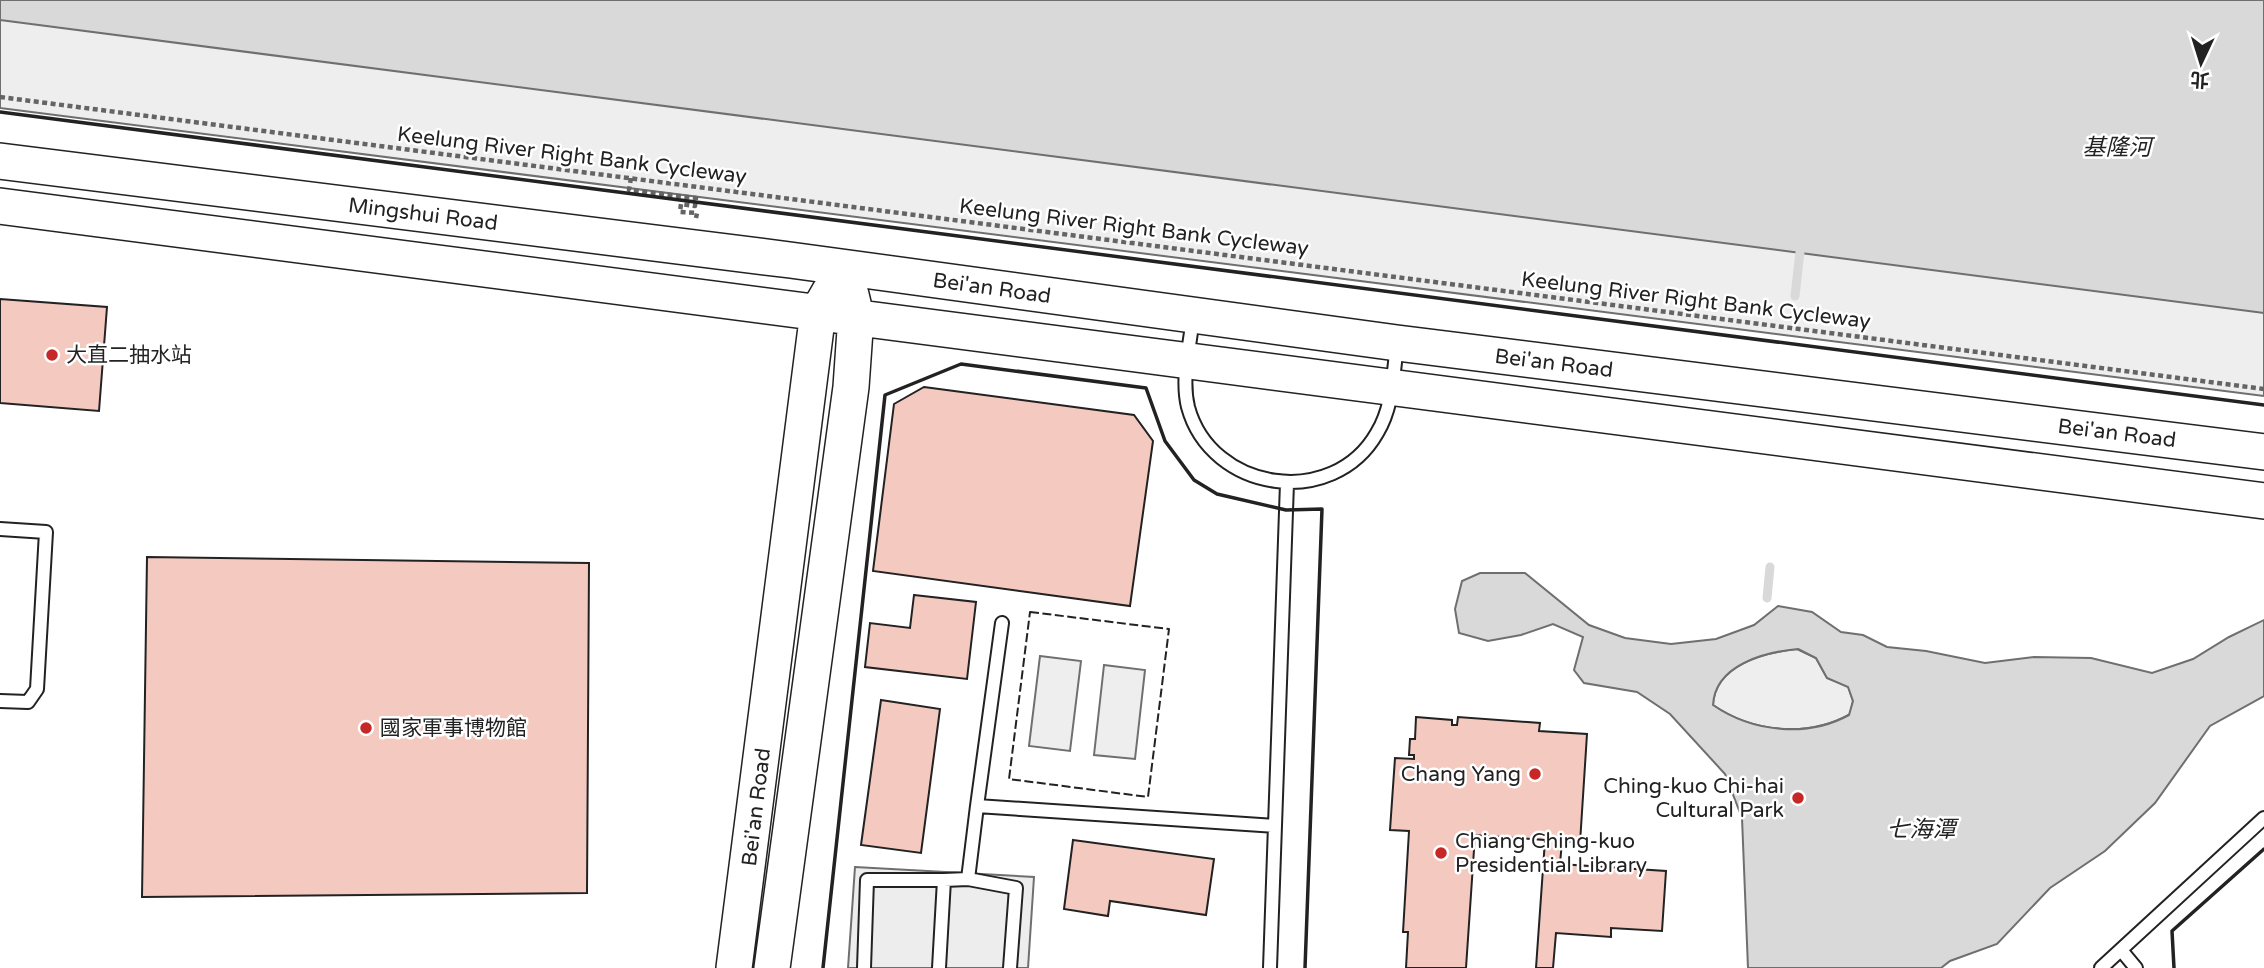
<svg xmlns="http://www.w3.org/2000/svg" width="2264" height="968" font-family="'Varela Round','Noto Sans TC',sans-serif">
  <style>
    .green { fill: #eee; stroke: #6f6f6f; stroke-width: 2 }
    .parking { fill: #ededed; stroke: #6f6f6f; stroke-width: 2 }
    .water { fill: #d9d9d9; stroke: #6f6f6f; stroke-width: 2; fill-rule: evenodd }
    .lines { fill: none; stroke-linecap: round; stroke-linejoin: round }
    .stream { stroke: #d9d9d9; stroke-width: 9 }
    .building { fill: #f3c9c0; stroke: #222; stroke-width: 2 }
    .service-casing { stroke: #222; stroke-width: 16 }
    .secondary-casing { stroke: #222; stroke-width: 38 }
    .path { stroke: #646464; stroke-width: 4.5; stroke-dasharray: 5 3.5; stroke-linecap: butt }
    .service { stroke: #fff; stroke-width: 12 }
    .secondary { stroke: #fff; stroke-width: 35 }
    .fence { stroke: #222; stroke-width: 2; stroke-dasharray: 9 3.5; stroke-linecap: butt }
    .wall { stroke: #222; stroke-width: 3.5 }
    .poi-dot { fill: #c62828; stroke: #fff; stroke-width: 2.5 }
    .labels { text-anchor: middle; stroke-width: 5; stroke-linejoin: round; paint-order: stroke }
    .street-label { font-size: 21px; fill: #222; stroke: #fff }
    .poi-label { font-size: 21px; fill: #222; stroke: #fff; text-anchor: start }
    .water-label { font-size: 23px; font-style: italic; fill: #222; stroke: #fff }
  </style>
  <rect width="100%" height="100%" fill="#fff"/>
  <path class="green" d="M0 0 2264 288V396L0 108Z
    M1797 649 1816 658 1827 678 1848 686 1853 701 1850 714C1807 738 1752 732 1713 705 1715 665 1763 653 1797 649Z
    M1040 656 1081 661 1070 751 1029 746Z
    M1104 665 1145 670 1135 759 1094 755Z"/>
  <path class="parking" d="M855 867 1034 877 1028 968H848Z"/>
  <path class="water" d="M0 0H2264V313L0 20Z
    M1480 573H1525L1589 625 1625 638 1671 644 1716 639 1754 625 1778 606 1812 612 1841 632 1863 635 1887 647 1926 651 1985 663 2034 657 2091 658 2152 673 2193 659 2229 637 2264 620V696L2210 726 2155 803 2105 851 2050 888 1997 944 1950 961 1941 968H1748L1742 818 1725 774 1670 714 1637 692 1584 683 1574 670 1583 637 1553 624 1521 635 1488 641 1459 633 1455 609 1462 581ZM1798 649 1816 658 1827 678 1848 687 1853 701 1849 715C1807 738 1752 732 1713 705 1715 665 1764 652 1798 649Z"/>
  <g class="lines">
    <path class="stream" d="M1795 296 1800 252
      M1767 598 1770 567"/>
  </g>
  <path class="building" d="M0 299 107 307 99 411 0 403Z
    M924 387 1134 415 1153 441 1130 606 873 571 894 404Z
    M147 557 589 563 587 893 142 897Z
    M914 595 976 602 967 679 865 667 870 623 910 628Z
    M881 700 940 709 921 853 861 845Z
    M1416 717 1452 720V725H1457L1458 717 1540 723 1539 731 1587 734 1580 843 1562 841 1560 864 1666 871 1662 931 1611 928V937L1556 933 1553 968H1536L1545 840 1475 835 1466 968H1406L1408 932H1403L1409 831 1390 830 1395 758 1414 759V755H1409L1410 739H1415Z
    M1073 840 1214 859 1206 915 1110 901 1108 916 1064 909Z"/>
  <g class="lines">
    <g class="service-casing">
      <path id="service" d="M1193 317C1190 346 1181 378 1188 407 1211 492 1333 510 1377 433 1393 407 1393 375 1397 345
        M0 529 46 532 37 689 28 702 0 701
        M1002 623 977 806 1275 826
        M968 879 977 806
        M2121 950 2136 968
        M864 968 867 880H944
        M939 968 944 880 968 879 1016 888 1010 968
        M1270 968 1287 483
        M2101 968 2264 818"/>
    </g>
    <g class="secondary-casing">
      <path id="secondary" d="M0 161 790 260 1397 343 2264 452
        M0 206C755 303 1509 404 2264 501
        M734 968 818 312 830 291
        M772 968 851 387 856 316 851 295"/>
    </g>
    <path class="path" d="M0 97 2264 389
      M631 178 629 190 696 198 695 206 681 204 680 212 697 213 696 218"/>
    <use href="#service" class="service"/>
    <use href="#secondary" class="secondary"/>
    <path class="fence" d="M1030 612 1169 629 1148 797 1009 779Z"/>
    <path class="wall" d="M0 112 2264 405
      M823 968 885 395 961 364 1146 388 1165 441 1194 480 1217 494 1286 510 1322 509 1305 968
      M2174 968 2172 931 2264 849"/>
  </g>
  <g class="poi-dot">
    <circle cx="52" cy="355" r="7"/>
    <circle cx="366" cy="728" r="7"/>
    <circle cx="1535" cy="774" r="7"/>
    <circle cx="1798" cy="798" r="7"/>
    <circle cx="1441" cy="853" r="7"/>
  </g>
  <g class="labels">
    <g class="street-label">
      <text transform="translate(572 155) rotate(7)" y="7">Keelung River Right Bank Cycleway</text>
      <text transform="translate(423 214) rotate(7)" y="7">Mingshui Road</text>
      <text transform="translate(1134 227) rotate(7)" y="7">Keelung River Right Bank Cycleway</text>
      <text transform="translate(992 288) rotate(8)" y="7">Bei'an Road</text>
      <text transform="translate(1696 300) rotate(7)" y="7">Keelung River Right Bank Cycleway</text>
      <text transform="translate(1554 363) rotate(7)" y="7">Bei'an Road</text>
      <text transform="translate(2117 433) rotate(7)" y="7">Bei'an Road</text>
      <text transform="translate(756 807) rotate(-83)" y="7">Bei'an Road</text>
    </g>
    <g class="poi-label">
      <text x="66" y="362">大直二抽水站</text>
      <text x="380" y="735">國家軍事博物館</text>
      <text x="1521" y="781" text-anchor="end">Chang Yang</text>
      <text x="1784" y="793" text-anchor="end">Ching-kuo Chi-hai<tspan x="1784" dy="24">Cultural Park</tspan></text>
      <text x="1455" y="848">Chiang Ching-kuo<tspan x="1455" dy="24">Presidential Library</tspan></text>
    </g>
    <g class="water-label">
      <text x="2117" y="155">基隆河</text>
      <text x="1921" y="837">七海潭</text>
    </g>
  </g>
  <g transform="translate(2201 63) rotate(184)" stroke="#ffffff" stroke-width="5" paint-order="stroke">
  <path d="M0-5L12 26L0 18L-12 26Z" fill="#222222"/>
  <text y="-10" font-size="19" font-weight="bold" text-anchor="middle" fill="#222222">北</text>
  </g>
</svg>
